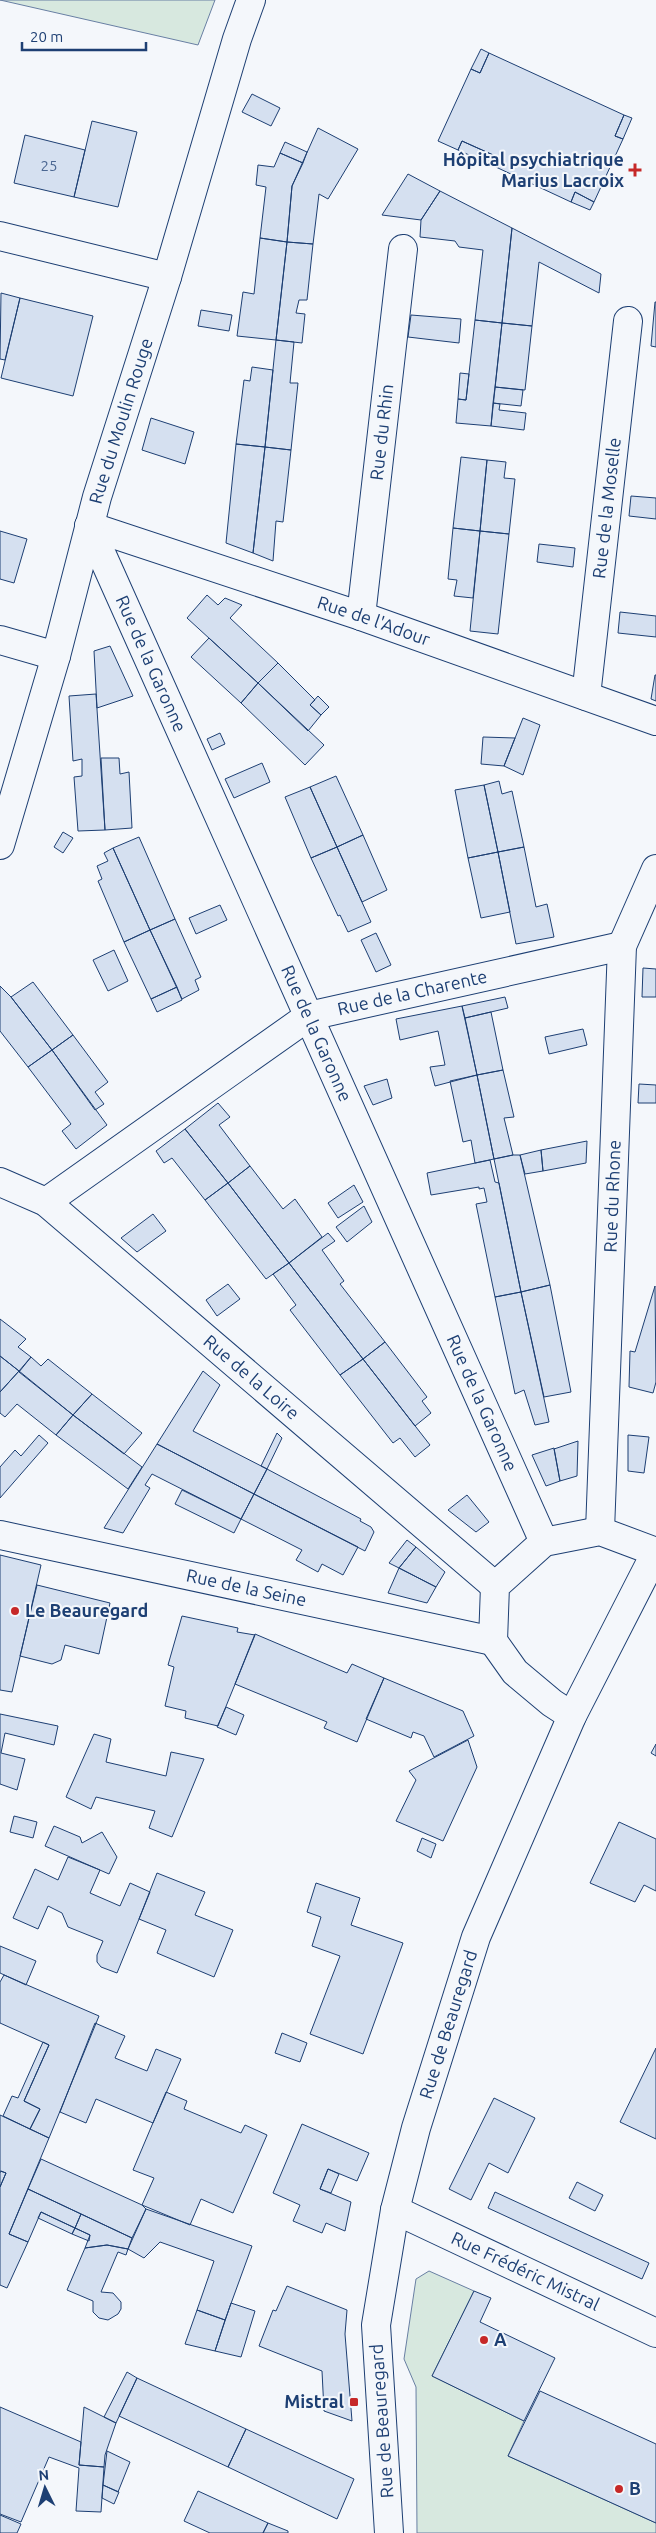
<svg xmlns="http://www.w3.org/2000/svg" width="656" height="2533" font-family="Ubuntu,sans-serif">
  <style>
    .green { fill: #d7e8df; stroke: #687fa3 }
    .building { fill: #d5e0f0; stroke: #1d3f73 }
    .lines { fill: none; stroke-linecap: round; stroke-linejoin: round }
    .minor-casing { stroke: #1d3f73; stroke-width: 30 }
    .minor { stroke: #f4f7fb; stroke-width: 28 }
    .poi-dot { fill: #c62828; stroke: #f4f7fb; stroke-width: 2 }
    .labels { text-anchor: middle; stroke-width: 4; stroke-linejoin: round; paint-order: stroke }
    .number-label { font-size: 15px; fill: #4b6792 }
    .poi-label { font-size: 18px; font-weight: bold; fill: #1d3f73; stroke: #f4f7fb; text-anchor: start }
    .street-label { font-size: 18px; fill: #1d3f73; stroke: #f4f7fb }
  </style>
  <rect width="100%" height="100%" fill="#f4f7fb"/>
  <path class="green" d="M0 0H215L198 45Z
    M429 2271 474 2291 432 2376 524 2421 508 2456 656 2523V2533H417L416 2387 404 2359 416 2279Z"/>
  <path class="building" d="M481 49 489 53 480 73 471 69Z
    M489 53 624 115 615 136 623 139 594 202 575 192 571 202 498 168 502 159 462 141 458 150 438 141 471 69 480 73Z
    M252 94 280 108 271 126 242 112Z
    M624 115 632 118 623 139 615 136Z
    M92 121 137 132 118 207 74 197Z
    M318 128 358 149 328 199 319 194 313 244 287 242 292 186Z
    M25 135 85 150 74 197 14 183Z
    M462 141 502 159 498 168 458 150Z
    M285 142 307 152 303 163 280 153Z
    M280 153 303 163 292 186 287 242 260 238 266 187 256 185 258 165 274 167Z
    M408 174 440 191 421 220 382 215Z
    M440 191 512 228 502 323 475 320 483 250 459 247 455 241 420 237 421 220Z
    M575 192 594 202 590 210 571 202Z
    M512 228 601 274 599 293 539 262 532 326 502 323Z
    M260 238 287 242 276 340 237 336 243 292 254 294Z
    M287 242 313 244 307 300H299L296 313 305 314 302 343 276 340Z
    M1 293 20 298 5 360 0 359Z
    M20 298 93 316 73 396 1 378Z
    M655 302H656V347L651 346Z
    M201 310 232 315 229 331 198 326Z
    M411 315 461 319 459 343 408 337Z
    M475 320 502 323 491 426 456 423 458 399 466 400Z
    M502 323 532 326 525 390 495 387Z
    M276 340 294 342 290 383H298L291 450 265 447Z
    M252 367 273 370 265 447 236 444 244 380 250 381Z
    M460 373 469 374 466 400 458 399Z
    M495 387 523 390 521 406 493 403Z
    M493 403 500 404 499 410 526 413 524 430 491 426Z
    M151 418 194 432 185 464 142 450Z
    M236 444 265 447 253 553 226 543Z
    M265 447 291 450 283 522 276 521 273 561 253 553Z
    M461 457 487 460 480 531 453 528Z
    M487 460 506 462 504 478 515 479 509 534 480 531Z
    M631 496 656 498V519L629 516Z
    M453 528 480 531 473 598 454 596 457 580 448 579Z
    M0 531 27 539 14 583 0 579Z
    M480 531 509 534 498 634 470 631Z
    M539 544 575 548 573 567 537 562Z
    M207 595 218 605 225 598 242 605 230 618 278 663 258 683 187 618Z
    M620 612 656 616V637L618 633Z
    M209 638 258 683 241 703 191 657Z
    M110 646 133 696 97 708 94 651Z
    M278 663 315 700 310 705 321 715 308 731 258 683Z
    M655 675H656V701L651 699Z
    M258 683 324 745 305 765 241 703Z
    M96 694 105 830 78 831 74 777 82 776V759L73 761 69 696Z
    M318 696 329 707 321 715 310 705Z
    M523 718 540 725 523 775 504 766Z
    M220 733 225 744 212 750 207 739Z
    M483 737 515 738 504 766 481 764Z
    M101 758H119L120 774 129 772 132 828 105 830Z
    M262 763 270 782 234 798 225 779Z
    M336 776 363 835 337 847 310 787Z
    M499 781 502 794 512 791 524 847 498 852 484 785Z
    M484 785 498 852 468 858 455 790Z
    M310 787 337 847 311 858 285 797Z
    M63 832 73 838 63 853 54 847Z
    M363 835 387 890 362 902 337 847Z
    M139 837 175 919 150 930 113 848Z
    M337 847 371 922 348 932 340 915 338 916 311 858Z
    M524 847 536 907 547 904 554 937 516 944 498 852Z
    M113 848 150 930 124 942 98 881 102 879 97 866 108 861 104 853Z
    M498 852 510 912 481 918 468 858Z
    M220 905 227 920 196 934 189 918Z
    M175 919 201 977 195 980 199 990 182 999 150 930Z
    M150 930 177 987 151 999 124 942Z
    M376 933 391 965 376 972 361 940Z
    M114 950 128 981 108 991 93 960Z
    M643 968 656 969V997H642Z
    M33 982 73 1035 52 1050 11 997Z
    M0 986 11 997 52 1050 28 1067 0 1031Z
    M177 987 182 1000 157 1012 151 999Z
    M505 997 508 1008 465 1018 462 1006Z
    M462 1006 477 1075 435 1086 430 1067 445 1065 438 1031 400 1040 396 1019Z
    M491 1012 503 1070 477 1075 465 1018Z
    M583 1029 587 1045 549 1054 545 1037Z
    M73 1035 108 1082 95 1092 104 1104 95 1110 52 1050Z
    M52 1050 107 1125 76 1149 62 1131 71 1124 28 1067Z
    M503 1070 514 1117 504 1118 513 1155 494 1159 477 1075Z
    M477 1075 494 1159 475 1163 471 1140 463 1142 450 1081Z
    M387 1079 392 1098 373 1105 364 1086Z
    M639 1084 656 1085V1103H638Z
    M218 1103 230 1117 219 1125 250 1166 228 1183 185 1129Z
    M185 1129 228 1183 205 1200 172 1158 164 1163 156 1151Z
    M587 1141 586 1163 543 1171 541 1150Z
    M541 1150 543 1171 525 1174 520 1155Z
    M513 1155H520L550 1285 521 1292 494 1159Z
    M490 1160 495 1182 499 1183 521 1292 495 1297 476 1204 487 1202 484 1188 479 1189V1187L431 1195 427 1173Z
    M250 1166 283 1209 295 1199 322 1237 289 1263 228 1183Z
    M228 1183 289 1263 266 1279 205 1200Z
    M354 1185 363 1202 338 1218 328 1203Z
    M364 1206 372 1222 347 1242 336 1227Z
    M153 1214 166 1231 137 1252 121 1238Z
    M328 1233 335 1241 322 1250 344 1281 340 1284 385 1342 363 1359 289 1263Z
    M289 1263 363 1359 340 1375 290 1310 296 1305 273 1274Z
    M228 1284 240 1299 217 1316 206 1300Z
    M550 1285 571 1392 544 1397 521 1292Z
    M655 1286 656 1382 653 1393 629 1387 630 1351 635 1352Z
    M521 1292 549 1422 535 1425 524 1390 515 1394 495 1297Z
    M0 1319 26 1339 18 1347 31 1357 19 1371 0 1356Z
    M385 1342 427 1397 422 1401 431 1413 415 1426 363 1359Z
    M0 1356 19 1371 0 1392Z
    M31 1357 41 1366 48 1359 92 1394 73 1415 19 1372Z
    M363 1359 430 1445 415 1457 400 1438 393 1443 340 1375Z
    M19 1371 73 1415 56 1435 17 1404 5 1417 0 1413V1392Z
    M203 1371 220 1385 193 1431 267 1469 254 1494 157 1444Z
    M92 1394 142 1433 124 1454 73 1415Z
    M73 1415 142 1467 128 1489 56 1435Z
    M277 1433 282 1438 267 1469 261 1466Z
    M39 1435 48 1443 0 1498V1467L15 1450 21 1456Z
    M628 1435 649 1437 644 1473 628 1471Z
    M578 1441 577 1476 560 1481 554 1449Z
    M157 1444 254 1494 241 1519 152 1474 145 1485 150 1488 123 1533 104 1528Z
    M554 1448 560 1481 546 1486 532 1455Z
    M267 1469 361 1519 360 1521 371 1527 374 1532 365 1551 254 1494Z
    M182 1490 241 1519 234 1533 175 1504Z
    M254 1494 358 1547 343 1575 322 1564 318 1572 296 1560 302 1550 241 1519Z
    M467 1495 489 1522 476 1532 448 1510Z
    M407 1540 416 1547 399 1568 389 1563Z
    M416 1547 445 1572 436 1587 399 1568Z
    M0 1555 41 1565 12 1692 0 1690Z
    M399 1568 436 1587 427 1603 388 1593Z
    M37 1585 110 1603 99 1654 65 1645 61 1660 52 1664 20 1656Z
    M182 1616 238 1628 237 1632 255 1635 218 1726 185 1718 186 1711 165 1706 174 1667 168 1665Z
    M255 1634 347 1673 352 1664 384 1678 357 1742 324 1728 327 1722 235 1684Z
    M384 1678 463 1711 474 1736 434 1757 424 1736 413 1732 411 1738 366 1719Z
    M226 1707 244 1715 236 1735 217 1727Z
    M0 1714 58 1726 54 1745 5 1733 1 1753 25 1759 17 1790 0 1784Z
    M94 1734 111 1739 106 1762 166 1776 171 1752 204 1759 172 1837 149 1828 155 1811 96 1797 91 1809 66 1797Z
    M468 1740 477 1767 443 1841 396 1821 416 1780 409 1771Z
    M656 1744V1756L651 1753Z
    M14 1816 37 1822 33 1838 10 1832Z
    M619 1822 656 1839V1891L644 1885 635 1902 590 1883Z
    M54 1826 80 1837 82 1843 102 1832 117 1857 109 1874 45 1846Z
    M422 1838 436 1844 431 1858 417 1851Z
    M68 1857 100 1870 90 1893 120 1906 130 1883 150 1892 117 1973 101 1967 97 1962V1955L103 1941 68 1927 62 1913 48 1906 38 1929 13 1918 35 1869 58 1880Z
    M157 1873 205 1892 195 1915 233 1930 214 1977 157 1953 166 1930 139 1919Z
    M316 1883 360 1898 351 1925 403 1943 363 2054 310 2034 340 1956 312 1946 321 1917 307 1912Z
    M0 1946 36 1961 26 1985 0 1973Z
    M4 1975 99 2016 49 2138 30 2129 40 2109 24 2101 49 2045 0 2023V1982Z
    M95 2023 125 2036 115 2058 147 2071 156 2049 181 2059 153 2123 96 2099 86 2123 60 2112Z
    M282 2033 307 2043 300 2062 275 2053Z
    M43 2042 49 2045 24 2101 40 2109 30 2129 3 2116 12 2096 18 2098Z
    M656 2048V2139L620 2122Z
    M166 2092 187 2101 184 2109 241 2133 245 2125 267 2135 233 2213 201 2199 190 2225 142 2205 154 2178 133 2170Z
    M494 2098 535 2118 508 2173 489 2163 471 2200 449 2189Z
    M0 2115 49 2138 9 2234 28 2242 7 2288 0 2285V2187L6 2173 0 2171Z
    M302 2124 369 2153 357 2181 328 2169 320 2189 351 2202 345 2231 326 2223 322 2233 293 2221 300 2205 273 2193Z
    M41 2159 142 2205 146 2209 132 2238 28 2189Z
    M328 2169 339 2174 331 2193 320 2189Z
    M1 2171 6 2173 0 2187V2173Z
    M577 2182 603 2195 595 2211 569 2198Z
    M28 2189 81 2214 75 2228 41 2212 28 2242 9 2234Z
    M495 2192 649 2263 642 2279 488 2208Z
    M146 2209 252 2246 225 2320 197 2310 214 2261 160 2242 144 2258 128 2249Z
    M41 2212 75 2228 72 2234 38 2218Z
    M81 2214 132 2238 128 2249 107 2245 85 2248 90 2235 75 2228Z
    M75 2228 90 2235 89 2241 72 2234Z
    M107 2245 128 2249 126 2255 118 2252 101 2292 113 2293 121 2302V2309L118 2314 108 2320 99 2318 93 2312V2301L67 2290 85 2248Z
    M287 2286 347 2310 345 2334 352 2421 324 2411 322 2371 259 2346 273 2310 276 2311Z
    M474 2291 491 2298 480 2322 555 2358 524 2421 432 2376Z
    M231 2303 255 2311 241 2357 215 2351Z
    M197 2310 225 2320 215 2351 185 2344Z
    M127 2372 137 2378 116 2423 104 2417Z
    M137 2378 246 2429 228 2467 119 2416Z
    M540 2391 656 2444V2523L508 2456Z
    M0 2407 81 2442 79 2465 104 2467 101 2512 76 2511 79 2468 49 2457 21 2522 0 2514Z
    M84 2407 116 2423 105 2455 104 2467 79 2465Z
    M246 2429 354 2479 337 2519 228 2467Z
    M107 2451 130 2462 118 2492 103 2485Z
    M103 2485 119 2492 114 2504 102 2498Z
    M198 2491 268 2523 263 2533H210L184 2521Z
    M0 2515 21 2524 17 2533H0Z
    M268 2523 288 2531V2533H263Z"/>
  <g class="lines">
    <g class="minor-casing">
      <g id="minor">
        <path d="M0 236 167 277"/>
        <path id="s1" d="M89 526 544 1542"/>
        <path id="s2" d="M89 526 361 616 656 721"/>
        <path id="s3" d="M361 616 403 249"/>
        <path d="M0 640 56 656"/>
        <path id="s4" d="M586 696 628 321"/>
        <path id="s5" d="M0 845 56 656 97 497 167 277 237 39 251 0"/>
        <path id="s6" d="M0 1182 46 1202 495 1586"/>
        <path id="s7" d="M46 1202 309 1016 622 946"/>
        <path id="s8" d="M600 1531 622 946 656 869"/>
        <path id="s9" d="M0 1535 493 1641"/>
        <path d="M572 1716 552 1703 515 1672 493 1641 495 1586 544 1542 600 1531 656 1552"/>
        <path id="s10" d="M395 2210 656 2333"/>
        <path id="s11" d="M389 2533 376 2325 395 2210 416 2128 476 1937 572 1716 656 1552"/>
      </g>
    </g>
    <use href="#minor" class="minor"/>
  </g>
  <g class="poi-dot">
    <path d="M632.5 162.5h5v5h5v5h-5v5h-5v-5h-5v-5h5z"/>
    <circle cx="15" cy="1611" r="5"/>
    <circle cx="484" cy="2340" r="5"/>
    <rect x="349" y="2397" width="10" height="10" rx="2.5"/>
    <circle cx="619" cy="2489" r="5"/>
  </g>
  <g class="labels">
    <g class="number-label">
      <text x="49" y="171">25</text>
    </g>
    <g class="poi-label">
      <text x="624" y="166" text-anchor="end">Hôpital psychiatrique<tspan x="624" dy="21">Marius Lacroix</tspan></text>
      <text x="25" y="1617">Le Beauregard</text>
      <text x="494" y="2346">A</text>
      <text x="344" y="2408" text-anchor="end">Mistral</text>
      <text x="629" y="2495">B</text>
    </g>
    <g class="street-label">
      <text dy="6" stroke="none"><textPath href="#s5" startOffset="441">Rue du Moulin Rouge</textPath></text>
      <text dy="6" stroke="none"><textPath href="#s3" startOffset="185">Rue du Rhin</textPath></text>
      <text dy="6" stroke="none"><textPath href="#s4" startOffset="189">Rue de la Moselle</textPath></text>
      <text dy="6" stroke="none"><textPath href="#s2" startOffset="300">Rue de l'Adour</textPath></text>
      <text dy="6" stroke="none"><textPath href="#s1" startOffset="151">Rue de la Garonne</textPath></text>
      <text dy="6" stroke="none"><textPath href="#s7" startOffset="428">Rue de la Charente</textPath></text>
      <text dy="6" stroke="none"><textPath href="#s1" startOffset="556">Rue de la Garonne</textPath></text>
      <text dy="6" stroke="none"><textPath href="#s8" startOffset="335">Rue du Rhone</textPath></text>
      <text dy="6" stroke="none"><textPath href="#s6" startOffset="320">Rue de la Loire</textPath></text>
      <text dy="6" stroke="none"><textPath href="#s1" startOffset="961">Rue de la Garonne</textPath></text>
      <text dy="6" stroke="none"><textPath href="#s9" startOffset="252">Rue de la Seine</textPath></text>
      <text dy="6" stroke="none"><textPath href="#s11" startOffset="518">Rue de Beauregard</textPath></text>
      <text dy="6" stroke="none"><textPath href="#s10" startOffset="144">Rue Frédéric Mistral</textPath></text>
      <text transform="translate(382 2421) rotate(-94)" y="6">Rue de Beauregard</text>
    </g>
  </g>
  <g transform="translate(45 2488) rotate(355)" stroke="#f4f7fb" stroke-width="4" paint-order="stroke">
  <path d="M0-4L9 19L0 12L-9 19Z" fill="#1d3f73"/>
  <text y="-8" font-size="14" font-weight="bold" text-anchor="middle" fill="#1d3f73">N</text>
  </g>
  <path d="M22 42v8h124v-8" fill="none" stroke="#1d3f73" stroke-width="2.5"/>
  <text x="30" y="42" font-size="15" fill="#1d3f73" stroke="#f4f7fb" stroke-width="4" paint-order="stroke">20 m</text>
</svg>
